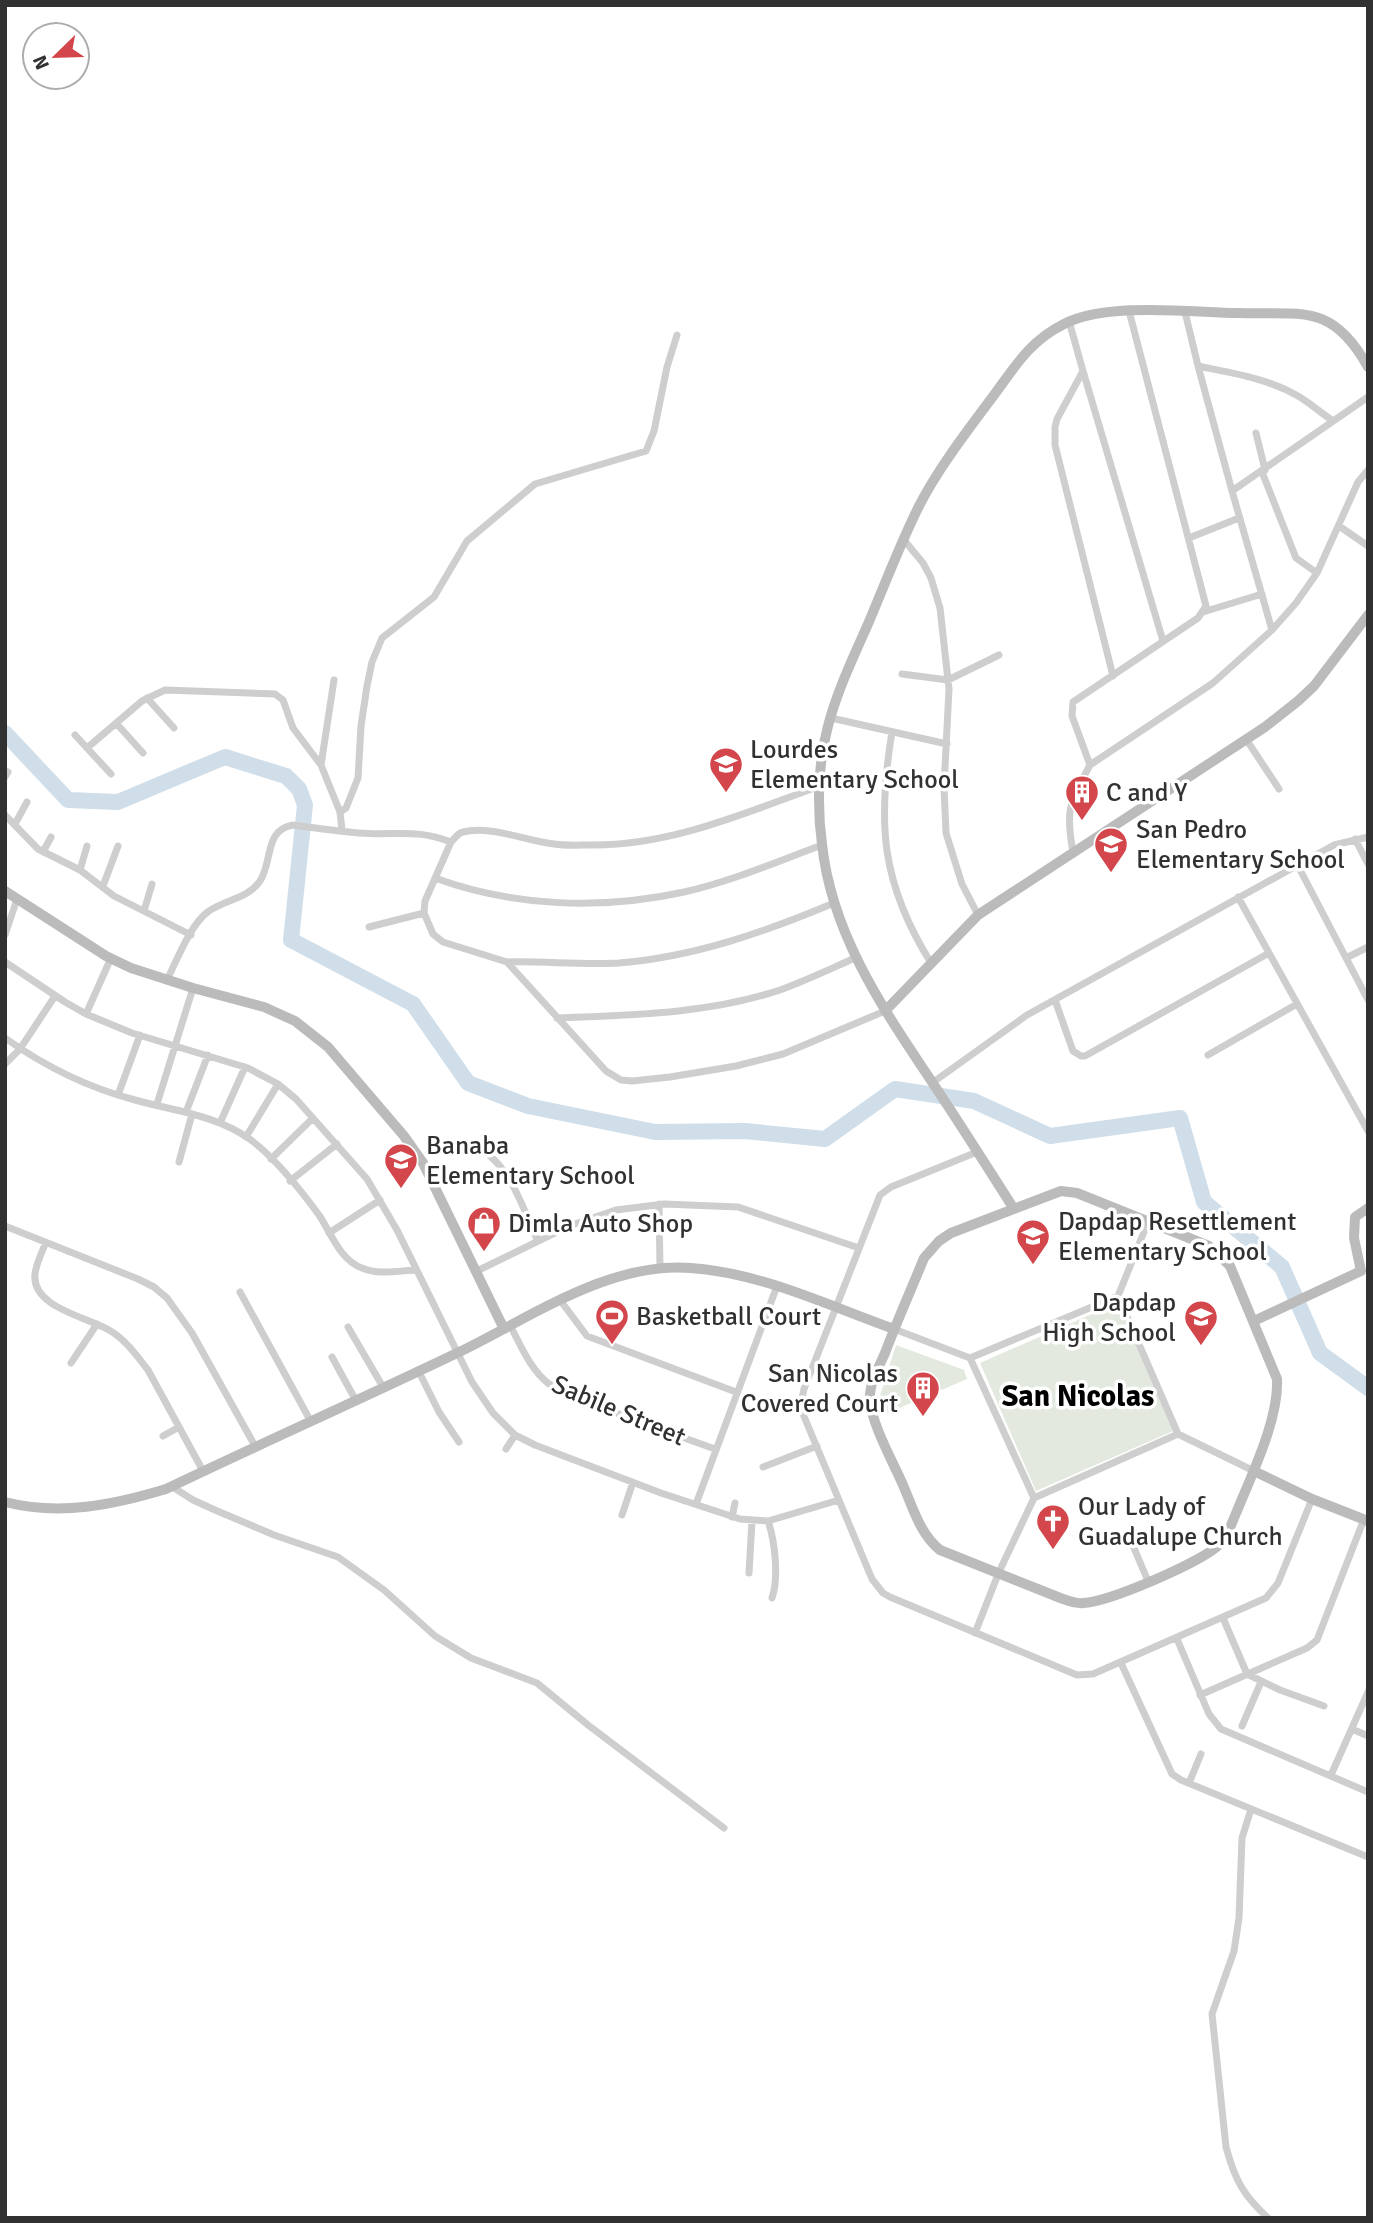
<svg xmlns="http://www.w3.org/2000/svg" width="1373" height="2223" font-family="Signika,sans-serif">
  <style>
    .green { fill: #e3e9de }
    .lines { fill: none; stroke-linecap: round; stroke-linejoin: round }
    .river { stroke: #cfdee9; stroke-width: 16 }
    .street { stroke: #cecece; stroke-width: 7 }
    .secondary { stroke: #bbb; stroke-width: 10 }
    .labels { text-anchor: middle; stroke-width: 7; stroke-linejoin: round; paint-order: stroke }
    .poi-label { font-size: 26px; fill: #313131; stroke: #fff; text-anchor: start }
    .street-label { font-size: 26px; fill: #313131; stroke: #fff }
    .quarter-label { font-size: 30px; font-weight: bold; fill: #000; stroke: #fff }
  </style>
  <rect width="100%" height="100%" fill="#fff"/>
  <path class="green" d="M1117 1303 1173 1431 1036 1491 980 1363Z
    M896 1345 964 1370 967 1379 881 1416 877 1405Z"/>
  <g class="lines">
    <path class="river" d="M5 733 68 800 118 802 225 757 286 776 299 789 305 805 291 940 413 1004 468 1083 528 1106 655 1132 745 1131 825 1139 895 1089 974 1101 1050 1136 1180 1118 1204 1202 1282 1267 1320 1353 1368 1388"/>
    <path class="street" d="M1185 312 1198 366
      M1069 321 1083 371 1057 419 1055 427V445L1113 676
      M1083 371 1163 641
      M1256 433 1265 470
      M1262 472 1296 558 1317 573
      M1232 491 1198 366C1232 373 1267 378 1298 396 1310 403 1321 413 1333 421
      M1339 526 1368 546
      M1189 538 1239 518
      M904 540 923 563 931 578 940 608 949 689 944 787 946 833 962 884 978 915
      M1203 612 1262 594
      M1272 630 1232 491 1368 397
      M902 674 948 680 999 655
      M147 698 174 728
      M831 718 947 744
      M116 723 143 753
      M892 732C877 823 881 883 931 963
      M75 735 111 774
      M1246 739 1279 789
      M87 748 142 701 165 690 275 694 283 700 293 728 321 765 340 812 342 830
      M321 765 334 680
      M1090 765 1213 683 1272 630 1296 603 1317 573 1358 482 1368 470
      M5 777 8 772
      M340 812 346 808 358 778 361 726 367 686 372 662 382 638 434 597 467 541 535 484 646 451 654 431 667 367 677 335
      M5 815 38 849 80 870 114 896 191 935
      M15 824 27 802
      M1355 839 1368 864
      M451 842 425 901 424 913 433 934 443 942 507 962 606 1071 621 1080 632 1081 670 1077 736 1066 783 1054 885 1011
      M43 852 51 837
      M1073 852C1065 808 1070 803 1090 765L1072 716 1073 702 1198 618 1206 606 1129 311
      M1297 864 1368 1000
      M80 870 87 846
      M435 878C514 907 602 910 684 892 732 881 776 862 822 845
      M103 886 118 846
      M1238 897 1368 1131
      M144 911 152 884
      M369 927 424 913
      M5 935 17 899
      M1346 958 1368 947
      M5 962 65 1002 86 1014 132 1033 248 1068 278 1084 296 1099 367 1179 397 1230 472 1382 493 1413 515 1435 535 1445 661 1493 740 1519 768 1521 839 1500
      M507 962C544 961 581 965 619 963 694 957 765 932 834 903
      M167 980C177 960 191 923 209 911 226 899 248 899 260 881 273 861 264 830 293 825 315 828 337 831 359 833 396 836 414 828 451 842 455 838 458 833 463 832 489 825 527 841 554 844 566 846 579 845 591 845 671 846 747 812 820 786
      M1055 1000 1073 1051 1081 1056H1085L1269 953
      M86 1014 111 958
      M557 1018C632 1015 708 1014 780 990 805 981 830 969 855 958
      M5 1038C43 1065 89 1088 135 1100 174 1111 217 1115 251 1140 276 1159 300 1189 319 1215 331 1233 340 1260 362 1268 378 1275 398 1271 415 1270
      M1208 1055 1297 1004
      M5 1064 20 1049 55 996
      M932 1083 1027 1015 1334 845 1368 837
      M118 1095 140 1035
      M157 1104 193 988
      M186 1112 208 1055
      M220 1123 245 1067
      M246 1137 278 1084
      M977 1152 891 1187 880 1195 804 1389 801 1403 803 1414 872 1579 883 1593 890 1597 1077 1675 1093 1674 1266 1598 1278 1583 1312 1499
      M490 1156C514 1176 525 1214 538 1241
      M271 1159 313 1118
      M179 1162 192 1114
      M290 1181 337 1144
      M659 1204 660 1269
      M5 1226 138 1279 154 1287 167 1298 192 1333 255 1446
      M329 1233 380 1200
      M46 1242C42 1252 36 1264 35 1274 31 1307 87 1317 109 1330 125 1339 137 1356 148 1370L203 1471
      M477 1271 569 1226 616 1210 664 1204 738 1207 859 1248
      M240 1292 310 1420
      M1118 1296 1148 1222
      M560 1300 587 1336 736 1392
      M510 1325C521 1346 530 1369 549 1384L626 1417 715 1449
      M348 1327 383 1387
      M894 1329 970 1358
      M332 1357 355 1399
      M71 1363 97 1324
      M418 1370 439 1412 459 1442
      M1178 1434 1254 1471
      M163 1436 179 1427
      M506 1449 515 1435
      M763 1467 817 1446
      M171 1486 193 1500 215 1510 274 1535 338 1557 384 1590 435 1636 471 1658 537 1683 588 1725 724 1828
      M696 1504 777 1286
      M622 1515 633 1482
      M732 1517 735 1503
      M768 1521C775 1541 779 1578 772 1598
      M1131 1541 1148 1581
      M749 1573 752 1521
      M1223 1618 1247 1674 1280 1690 1324 1706
      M975 1633 999 1572 1034 1498 1178 1434 1118 1296 970 1358 1034 1498
      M1177 1639 1209 1714 1221 1729 1368 1792
      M1121 1663 1172 1774 1181 1780 1368 1857
      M1200 1695 1307 1648 1317 1640 1364 1519
      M1242 1726 1261 1682
      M1352 1729 1368 1736
      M1331 1775 1368 1692
      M1189 1783 1201 1754
      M1251 1809 1242 1838 1239 1918 1234 1951 1212 2014 1226 2147C1235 2180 1243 2195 1268 2218"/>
    <path class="secondary" d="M5 891 106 956 131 968 193 988 264 1007 295 1021 328 1047 404 1136 423 1163 504 1329
      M885 1011 978 915 1265 727 1298 701 1314 686 1368 615
      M1061 1191 1077 1193 1209 1246 1230 1266 1277 1379C1279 1419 1252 1474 1237 1511 1232 1522 1228 1536 1220 1544 1202 1562 1109 1602 1083 1603 1077 1604 1069 1601 1063 1599L940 1550C920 1534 913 1508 903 1485 894 1464 870 1421 870 1399 869 1384 879 1367 885 1353 897 1321 911 1290 924 1258L939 1241 951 1233Z
      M1014 1209C989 1170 964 1130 938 1091 887 1014 832 938 822 844 817 808 818 766 827 730 836 693 853 658 868 624 885 584 900 544 919 506 939 467 968 430 994 395 1016 365 1030 341 1064 324 1107 302 1188 312 1237 313 1302 315 1332 302 1368 367
      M1254 1321 1361 1271 1354 1238 1355 1217 1368 1208
      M1254 1471 1312 1499 1368 1521
      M5 1502C60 1516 113 1505 166 1489 262 1443 359 1400 455 1354 527 1320 608 1261 691 1268 762 1273 829 1306 894 1329"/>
  </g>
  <defs>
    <g id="school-pin" transform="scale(1.75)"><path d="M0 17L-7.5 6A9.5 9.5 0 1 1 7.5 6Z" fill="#d3474c" stroke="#fff"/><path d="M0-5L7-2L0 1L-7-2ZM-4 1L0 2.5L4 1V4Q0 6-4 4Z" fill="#fff"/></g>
    <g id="building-pin" transform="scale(1.75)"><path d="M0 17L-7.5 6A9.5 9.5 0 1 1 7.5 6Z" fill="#d3474c" stroke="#fff"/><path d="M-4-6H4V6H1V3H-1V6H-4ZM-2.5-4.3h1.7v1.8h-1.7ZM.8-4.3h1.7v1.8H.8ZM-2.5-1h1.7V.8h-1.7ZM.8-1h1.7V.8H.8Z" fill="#fff"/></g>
    <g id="shop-pin" transform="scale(1.75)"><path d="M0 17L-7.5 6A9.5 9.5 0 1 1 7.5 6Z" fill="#d3474c" stroke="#fff"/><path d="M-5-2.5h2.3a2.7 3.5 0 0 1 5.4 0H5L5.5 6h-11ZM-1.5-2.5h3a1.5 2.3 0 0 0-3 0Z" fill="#fff"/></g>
    <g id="stadium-pin" transform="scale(1.75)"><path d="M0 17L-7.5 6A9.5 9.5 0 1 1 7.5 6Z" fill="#d3474c" stroke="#fff"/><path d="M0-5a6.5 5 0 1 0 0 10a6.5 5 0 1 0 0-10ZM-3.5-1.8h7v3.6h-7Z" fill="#fff"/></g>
    <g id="church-pin" transform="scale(1.75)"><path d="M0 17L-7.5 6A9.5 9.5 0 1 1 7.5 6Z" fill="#d3474c" stroke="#fff"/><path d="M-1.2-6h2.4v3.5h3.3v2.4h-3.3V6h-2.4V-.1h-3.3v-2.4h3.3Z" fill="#fff"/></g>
  </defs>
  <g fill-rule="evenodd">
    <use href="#school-pin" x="726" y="764"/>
    <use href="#building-pin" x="1082" y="792"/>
    <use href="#school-pin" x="1111" y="844"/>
    <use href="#school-pin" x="401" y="1160"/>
    <use href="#shop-pin" x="484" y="1223"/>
    <use href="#school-pin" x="1033" y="1236"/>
    <use href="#stadium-pin" x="612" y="1316"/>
    <use href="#school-pin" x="1201" y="1317"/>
    <use href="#building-pin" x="923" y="1388"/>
    <use href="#church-pin" x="1053" y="1521"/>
  </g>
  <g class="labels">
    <g class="poi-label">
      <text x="750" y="758">Lourdes<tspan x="750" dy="30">Elementary School</tspan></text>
      <text x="1106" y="801">C and Y</text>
      <text x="1136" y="838">San Pedro<tspan x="1136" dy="30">Elementary School</tspan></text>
      <text x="426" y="1154">Banaba<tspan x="426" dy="30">Elementary School</tspan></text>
      <text x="1058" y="1230">Dapdap Resettlement<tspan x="1058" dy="30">Elementary School</tspan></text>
      <text x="508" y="1232">Dimla Auto Shop</text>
      <text x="1176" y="1311" text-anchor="end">Dapdap<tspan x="1176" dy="30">High School</tspan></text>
      <text x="636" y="1325">Basketball Court</text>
      <text x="898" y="1382" text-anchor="end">San Nicolas<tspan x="898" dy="30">Covered Court</tspan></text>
      <text x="1078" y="1515">Our Lady of<tspan x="1078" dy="30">Guadalupe Church</tspan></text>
    </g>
    <g class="street-label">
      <text transform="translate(619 1410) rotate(23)" y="9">Sabile Street</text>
    </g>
    <g class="quarter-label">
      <text x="1078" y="1406">San Nicolas</text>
    </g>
  </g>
  <rect width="1373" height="2223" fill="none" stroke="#313131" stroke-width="14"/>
  <g transform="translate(56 56) rotate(247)"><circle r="33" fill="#ffffff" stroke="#adadad" stroke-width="2"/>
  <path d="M0-5L12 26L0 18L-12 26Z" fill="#d3474c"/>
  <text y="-10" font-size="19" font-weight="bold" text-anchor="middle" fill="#313131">N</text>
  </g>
</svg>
